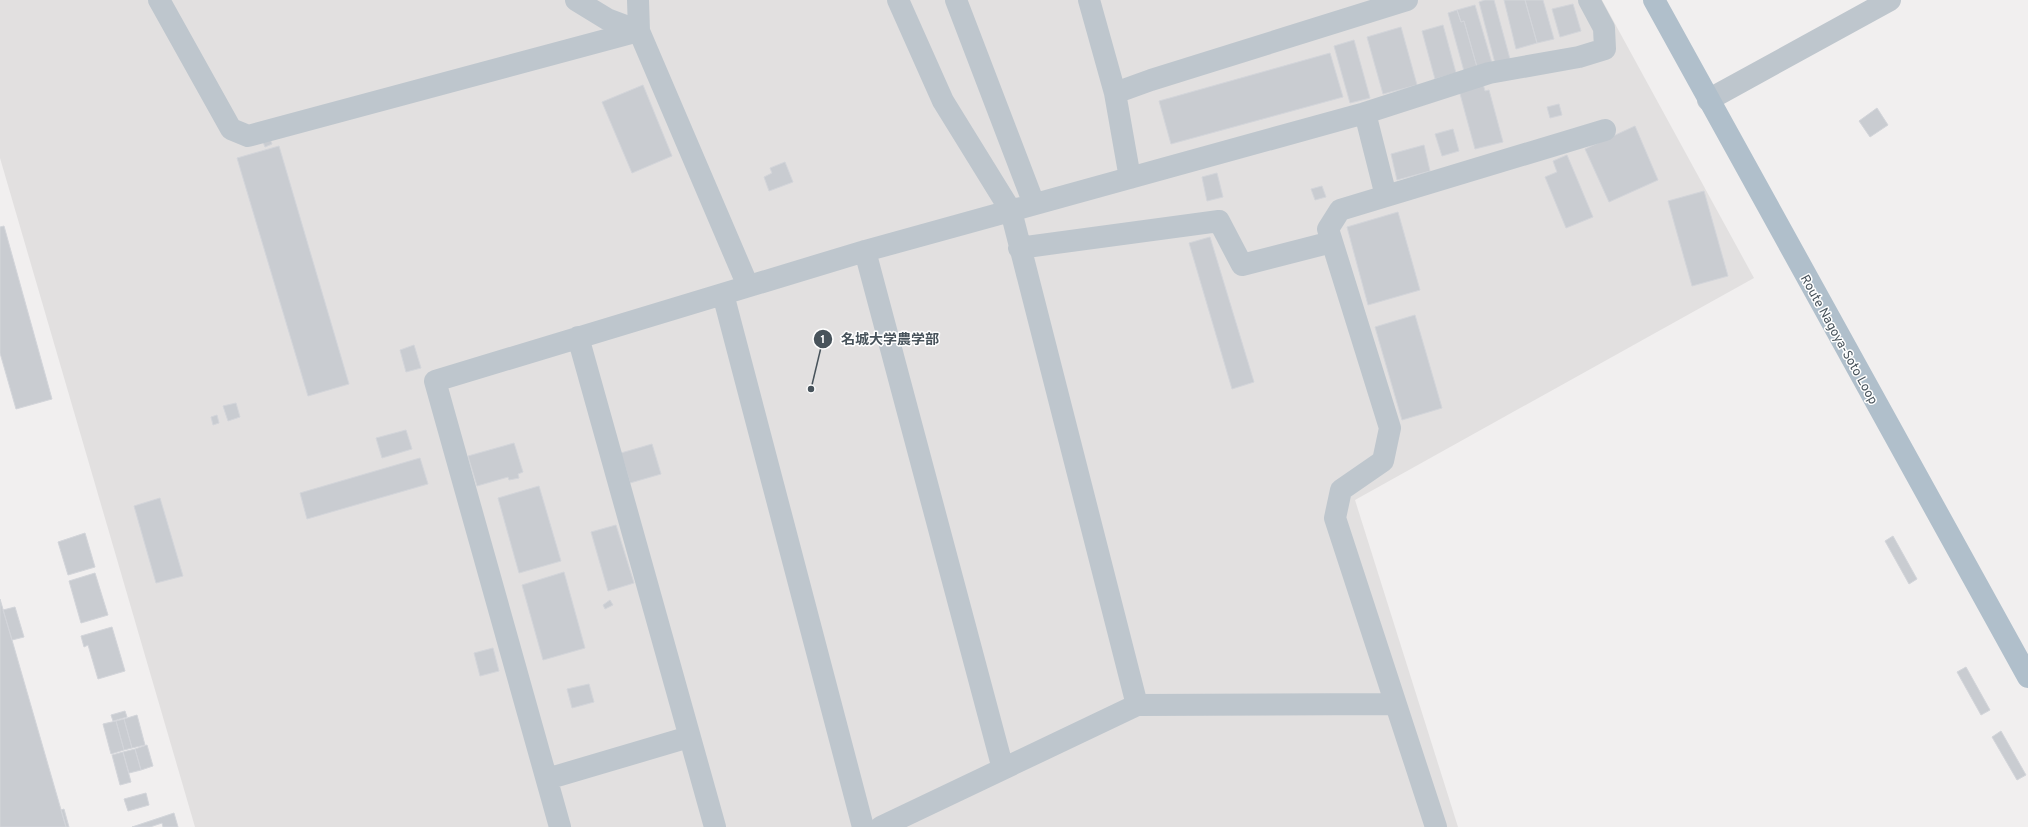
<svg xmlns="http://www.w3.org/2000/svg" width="2028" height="827" font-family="Overpass,'Noto Sans JP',sans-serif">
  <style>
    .education { fill: #e2e0e0 }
    .building { fill: #c9ccd1; stroke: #d3d5da }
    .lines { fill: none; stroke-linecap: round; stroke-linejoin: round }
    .minor { stroke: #bec6cd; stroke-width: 22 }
    .major { stroke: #b0bfcb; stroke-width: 22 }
    .labels { text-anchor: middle; stroke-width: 3; stroke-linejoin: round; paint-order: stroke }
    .street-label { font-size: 13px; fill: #48535b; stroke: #fff }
    .leader { fill: none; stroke: #48535b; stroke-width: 1.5 }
    .callout-dot { fill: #48535b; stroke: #fff; stroke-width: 1.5 }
    .mark-label { font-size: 12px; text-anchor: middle; font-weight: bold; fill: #fff }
    .callout-label { font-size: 14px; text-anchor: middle; font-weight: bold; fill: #48535b; stroke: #fff; stroke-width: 3; stroke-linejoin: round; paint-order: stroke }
  </style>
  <rect width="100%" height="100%" fill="#f1efef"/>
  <path class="education" d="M0 0H1602L1754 278 1355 500 1458 827H195L0 158Z"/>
  <path class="building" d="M1485 0H1494L1510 59 1495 63 1479 2Z
    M1504 0H1525L1537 43 1516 49Z
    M1525 0H1543L1554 39 1537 43Z
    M1573 4 1581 31 1560 37 1552 9Z
    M1475 5 1492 63 1477 67 1464 21 1461 22 1457 10Z
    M1457 10 1461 22 1464 21 1477 67 1464 71 1448 13Z
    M1443 25 1456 73 1435 79 1422 31Z
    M1401 27 1417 85 1383 94 1367 37Z
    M1354 40 1370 98 1350 103 1334 46Z
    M1330 53 1343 97 1171 144 1159 101Z
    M1483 84 1485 91 1489 90 1503 142 1475 149 1459 90Z
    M643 85 672 156 632 173 602 102Z
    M1559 104 1562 115 1550 118 1547 107Z
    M1877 108 1888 125 1870 137 1859 121Z
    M1635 126 1658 180 1609 202 1585 149Z
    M1453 129 1459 151 1442 156 1435 134Z
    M270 139 272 144 265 147 263 142Z
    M1424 145 1430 171 1397 180 1391 154Z
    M279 146 349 384 308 396 237 158Z
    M1567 155 1593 217 1566 228 1545 177 1557 172 1553 161Z
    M785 162 793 182 769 191 764 177 772 173 770 168Z
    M1217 173 1223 197 1207 201 1202 177Z
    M1322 186 1326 197 1315 200 1311 189Z
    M1704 191 1728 276 1692 286 1668 201Z
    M1398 212 1420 290 1368 305 1347 227Z
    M4 226 52 399 16 409 0 353V227Z
    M1210 237 1254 382 1232 389 1189 243Z
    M1415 315 1442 408 1402 420 1375 327Z
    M414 345 421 368 406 372 400 350Z
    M236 403 240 417 228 421 223 406Z
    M217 415 219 423 213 425 211 417Z
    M406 430 412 449 382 458 376 438Z
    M514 443 523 472 518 474 519 478 509 480 508 477 477 486 468 456Z
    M652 444 661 474 630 483 621 453Z
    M420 458 428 484 307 519 300 493Z
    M539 486 561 561 519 573 498 498Z
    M160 498 183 576 156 583 134 506Z
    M616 525 634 583 608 591 591 532Z
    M85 533 95 567 68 575 58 542Z
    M1893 536 1917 579 1909 584 1885 541Z
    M564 572 585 648 543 660 522 585Z
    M95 573 108 615 81 623 69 581Z
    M0 599 12 640 66 827H0Z
    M610 600 613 605 605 609 603 605Z
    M15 607 24 637 12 640 3 610Z
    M112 627 125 671 98 679 88 645 84 647 81 636Z
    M493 648 499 671 480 676 474 653Z
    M1966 667 1990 710 1981 715 1957 672Z
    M589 684 594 702 572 708 567 689Z
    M125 711 127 717 113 721 111 715Z
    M137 715 145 745 132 748 124 719Z
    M124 719 132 748 124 750 116 721Z
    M116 721 124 750 111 754 103 724Z
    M2001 731 2026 775 2017 780 1992 737Z
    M147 745 153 766 141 770 135 749Z
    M135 749 141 770 129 773 123 752Z
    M123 752 131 782 120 785 112 755Z
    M146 793 149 805 128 811 124 799Z
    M64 809 69 827H66L61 810Z
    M174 813 178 827H163L162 823 150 827H132Z"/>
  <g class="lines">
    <path class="minor" d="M159 0 231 129 248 136 639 31 607 19 576 0
      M638 0 639 31 748 286
      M898 0 943 101 1011 211 1137 705
      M956 0 1034 204
      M1089 0 1115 93 1130 178
      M1115 93 1151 80 1407 0
      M1708 100 1890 0
      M1365 113 1386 196
      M1019 248 1219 221 1242 265 1332 242
      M865 251 1003 769
      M723 294 863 827
      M578 337 715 827
      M547 779 689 737
      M560 827 435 381 865 251 1365 113 1489 73 1579 57 1605 49 1604 28 1589 0
      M881 827 1137 705 1395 704
      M1436 827 1335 518 1341 490 1383 461 1390 428 1328 229 1340 210 1605 130"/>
    <path class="major" d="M1654 0 2028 677"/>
  </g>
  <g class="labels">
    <g class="street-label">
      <text transform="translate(1840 339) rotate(61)" y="5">Route Nagoya-Soto Loop</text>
    </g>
  </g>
  <path class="leader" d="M811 389L823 339"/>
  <g class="callout-dot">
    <circle cx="811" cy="389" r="4"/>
    <circle cx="823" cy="339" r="10"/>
  </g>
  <g class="mark-label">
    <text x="823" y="343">1</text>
  </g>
  <g class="callout-label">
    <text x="890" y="344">名城大学農学部</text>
  </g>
</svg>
